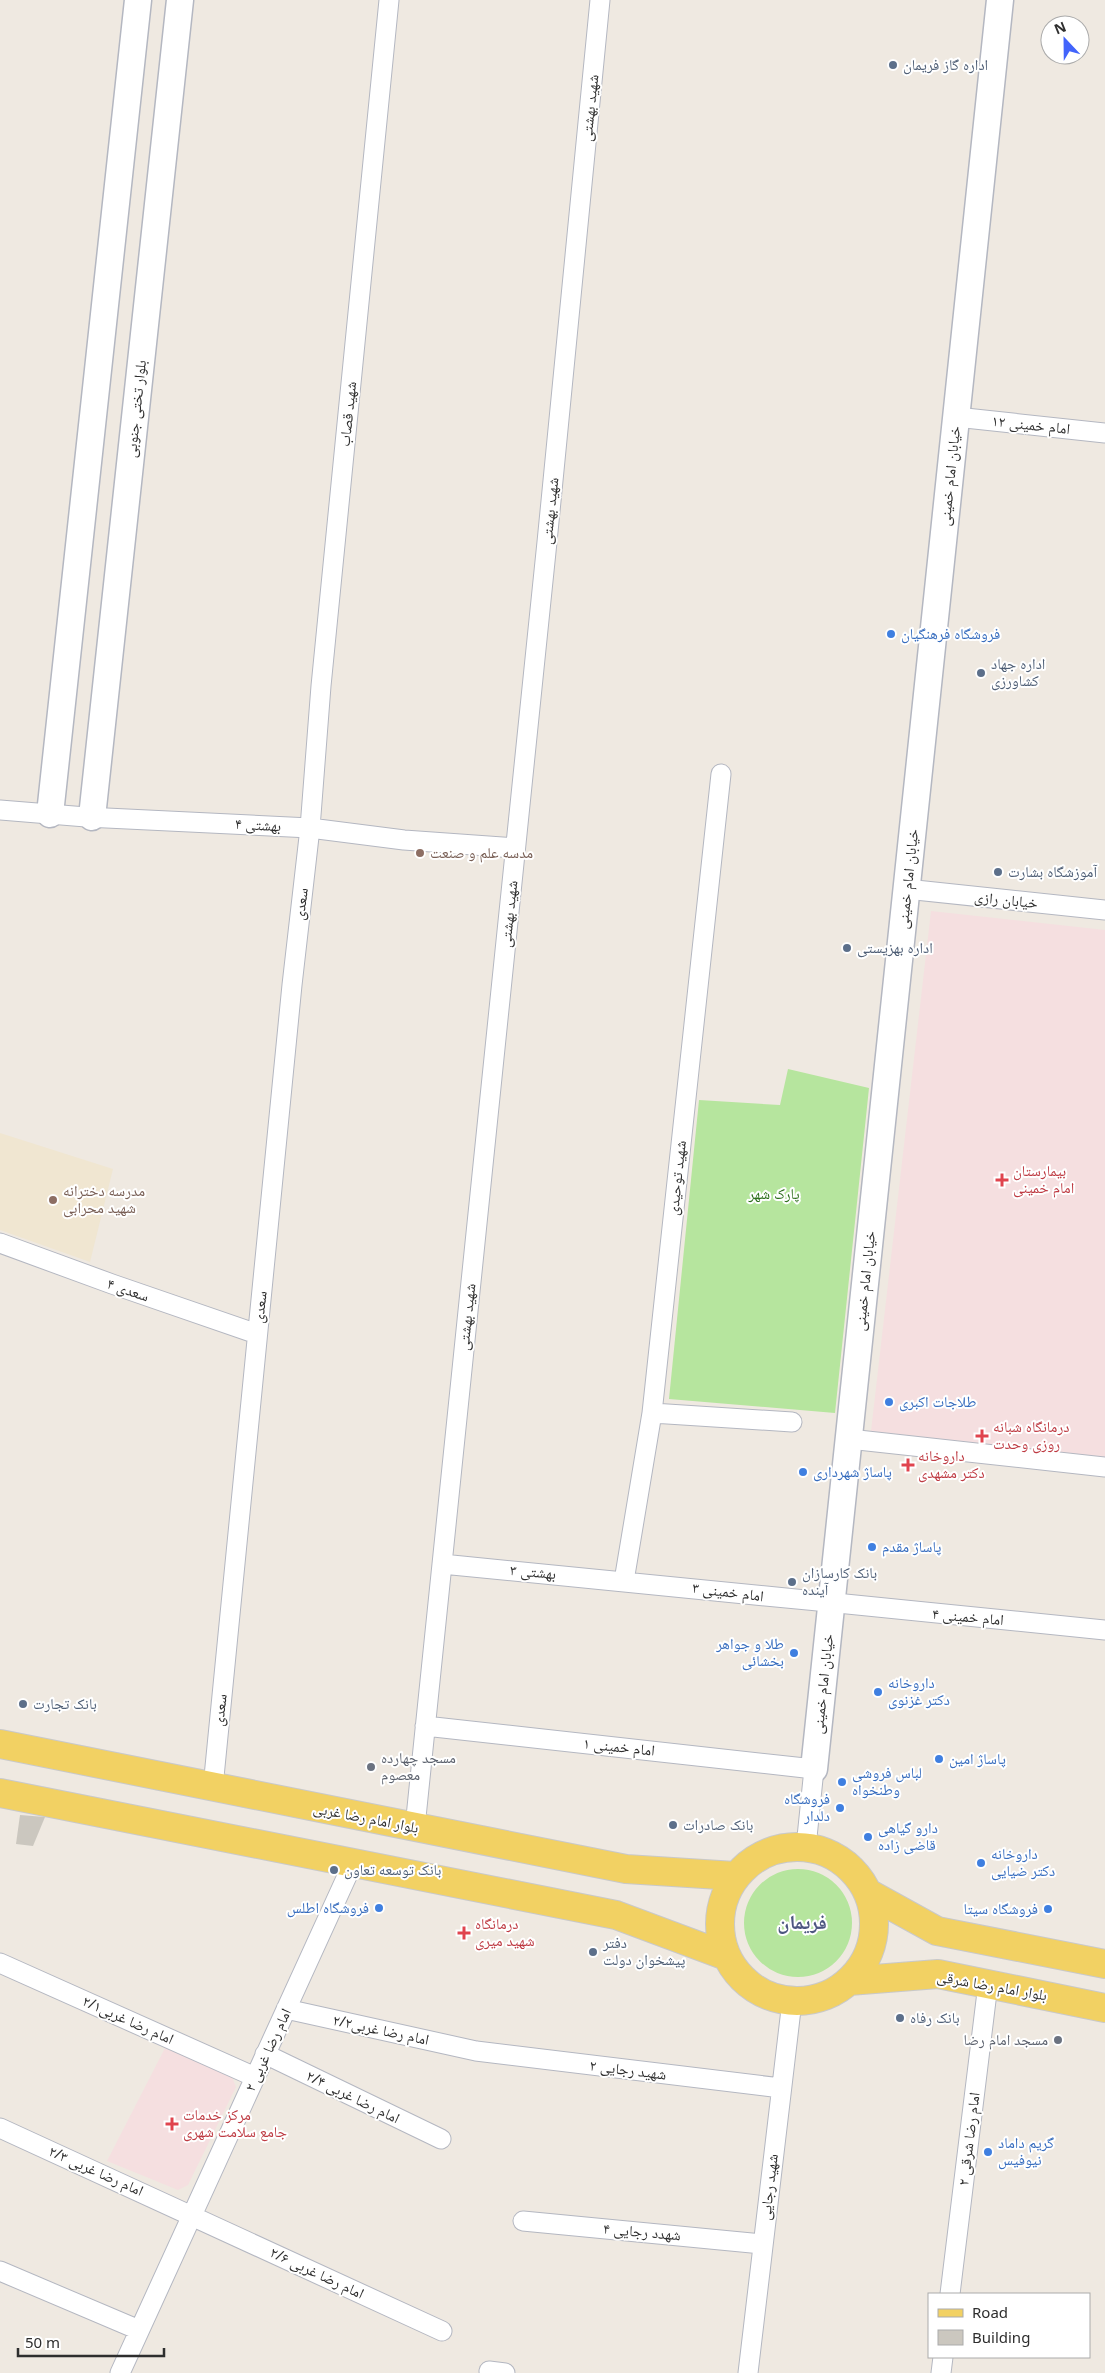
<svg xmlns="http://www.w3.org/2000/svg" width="1105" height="2373" font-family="'Noto Sans','Noto Naskh Arabic',sans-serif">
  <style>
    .education { fill: #f0e6d1 }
    .medical { fill: #f5dfe0 }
    .grass { fill: #b6e59e }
    .building { fill: #cbc7bf }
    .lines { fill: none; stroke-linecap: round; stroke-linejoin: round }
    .street-casing { stroke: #b4b7c1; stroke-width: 21 }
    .secondary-casing { stroke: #b4b7c1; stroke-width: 29 }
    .primary-casing { stroke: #c9c9c9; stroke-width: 30 }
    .street { stroke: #fff; stroke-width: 19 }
    .secondary { stroke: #fff; stroke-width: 26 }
    .primary { stroke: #f2d163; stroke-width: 28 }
    .service-dot { fill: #5c6f8a; stroke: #fff; stroke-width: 2 }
    .shop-dot { fill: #3f7fe0; stroke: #fff; stroke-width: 2 }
    .education-dot { fill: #8d6e63; stroke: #fff; stroke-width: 2 }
    .health-dot { fill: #e0444e; stroke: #fff; stroke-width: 2 }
    .worship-dot { fill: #6b7280; stroke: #fff; stroke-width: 2 }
    .labels { text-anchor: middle; stroke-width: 4; stroke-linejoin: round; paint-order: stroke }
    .service-label { font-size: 15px; fill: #4e5e75; stroke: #fff; text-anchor: start }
    .street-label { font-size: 15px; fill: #2e2e2e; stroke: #fff }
    .shop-label { font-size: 15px; fill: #366cbe; stroke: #fff; text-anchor: start }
    .education-label { font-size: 15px; fill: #785e54; stroke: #fff; text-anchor: start }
    .health-label { font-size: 15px; fill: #be3a42; stroke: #fff; text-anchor: start }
    .park-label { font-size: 15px; fill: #2c6e1b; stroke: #fff }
    .worship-label { font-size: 15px; fill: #5b616d; stroke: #fff; text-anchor: start }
    .district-label { font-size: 20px; font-weight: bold; fill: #4d5680; stroke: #fff }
  </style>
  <rect width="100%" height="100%" fill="#efe9e1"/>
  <path class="education" d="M0 1133 113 1169 90 1262 0 1230Z"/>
  <path class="medical" d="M931 911 1105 930V1457L871 1431Z
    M165 2048 232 2077 236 2087 188 2185 178 2190 107 2161Z"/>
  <path class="grass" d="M788 1069 869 1088 835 1413 669 1399 699 1100 780 1105Z
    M744 1923a54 54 0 1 1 108 0a54 54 0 1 1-108 0Z"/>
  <path class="building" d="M20 1815 45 1817 33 1846 16 1844Z"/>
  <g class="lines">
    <g class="street-casing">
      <path id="street" d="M956 417 1105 433
        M0 810 86 817 310 828 404 840 515 848
        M906 889 1105 910
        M0 1243 112 1284 257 1334
        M652 1413 792 1422
        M849 1439 1105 1467
        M442 1564C663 1584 884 1609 1105 1630
        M624 1581 652 1413 721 774
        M425 1726 814 1769 806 1847
        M213 1787 292 985 310 828 321 686 389 0
        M415 1827 547 542 600 0
        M0 1963 255 2077
        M286 2009 476 2051 781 2088
        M265 2054 441 2139
        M0 2128 442 2331
        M523 2221 762 2244
        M0 2271 139 2330
        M950 2294 988 1984
        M489 2371 505 2373
        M120 2373 353 1863
        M748 2373 792 2001
        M941 2373 943 2357"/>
    </g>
    <g class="secondary-casing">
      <path id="secondary" d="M50 814 138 0
        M92 817 180 0
        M814 1769 1000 0"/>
    </g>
    <g class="primary-casing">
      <path id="primary" d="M0 1744 626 1869 735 1876
        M0 1793 616 1915 726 1956
        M720 1924a77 77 0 1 1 154 0a77 77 0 1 1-154 0Z
        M868 1893 937 1931 1105 1964
        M849 1981 938 1974 1105 2008"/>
    </g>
    <use href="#street" class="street"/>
    <use href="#secondary" class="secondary"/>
    <use href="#primary" class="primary"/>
  </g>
  <g class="service-dot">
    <circle cx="893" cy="65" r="5"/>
    <circle cx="981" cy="673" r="5"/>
    <circle cx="998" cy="872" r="5"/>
    <circle cx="847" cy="948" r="5"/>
    <circle cx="792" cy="1582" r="5"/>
    <circle cx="23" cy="1704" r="5"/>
    <circle cx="673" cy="1825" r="5"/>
    <circle cx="334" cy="1870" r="5"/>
    <circle cx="593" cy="1952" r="5"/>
    <circle cx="900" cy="2018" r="5"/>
  </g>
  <g class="shop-dot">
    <circle cx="891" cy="634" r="5"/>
    <circle cx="889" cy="1402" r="5"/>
    <circle cx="803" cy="1472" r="5"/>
    <circle cx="872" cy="1547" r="5"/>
    <circle cx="794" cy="1653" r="5"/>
    <circle cx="878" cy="1692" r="5"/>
    <circle cx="939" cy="1759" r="5"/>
    <circle cx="842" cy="1782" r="5"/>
    <circle cx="840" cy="1808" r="5"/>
    <circle cx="868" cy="1837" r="5"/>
    <circle cx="981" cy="1863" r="5"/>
    <circle cx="379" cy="1908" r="5"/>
    <circle cx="1048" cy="1909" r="5"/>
    <circle cx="988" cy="2152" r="5"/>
  </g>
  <g class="education-dot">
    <circle cx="420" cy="853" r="5"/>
    <circle cx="53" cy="1200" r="5"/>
  </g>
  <g class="health-dot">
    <path d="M999.5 1172.5h5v5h5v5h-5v5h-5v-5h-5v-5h5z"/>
    <path d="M979.5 1428.5h5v5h5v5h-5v5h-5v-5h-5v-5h5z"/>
    <path d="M905.5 1457.5h5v5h5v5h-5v5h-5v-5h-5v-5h5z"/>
    <path d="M461.5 1925.5h5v5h5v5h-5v5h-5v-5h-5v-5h5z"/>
    <path d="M169.5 2116.5h5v5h5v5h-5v5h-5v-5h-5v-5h5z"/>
  </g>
  <g class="worship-dot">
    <circle cx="371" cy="1767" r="5"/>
    <circle cx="1058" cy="2040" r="5"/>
  </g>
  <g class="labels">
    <g class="service-label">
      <text x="903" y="70">اداره گاز فریمان</text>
      <text x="991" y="669">اداره جهاد<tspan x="991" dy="17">کشاورزی</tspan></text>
      <text x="1008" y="877">آموزشگاه بشارت</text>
      <text x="857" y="953">اداره بهزیستی</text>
      <text x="802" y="1578">بانک کارسازان<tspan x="802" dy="17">آینده</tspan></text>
      <text x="33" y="1709">بانک تجارت</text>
      <text x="683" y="1830">بانک صادرات</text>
      <text x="344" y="1875">بانک توسعه تعاون</text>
      <text x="603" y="1948">دفتر<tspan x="603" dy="17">پیشخوان دولت</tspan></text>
      <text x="910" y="2023">بانک رفاه</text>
    </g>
    <g class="street-label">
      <text transform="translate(590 108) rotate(-84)" y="5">شهید بهشتی</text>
      <text transform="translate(136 409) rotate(-84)" y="5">بلوار تختی جنوبی</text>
      <text transform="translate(348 414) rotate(-84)" y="5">شهید قصاب</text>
      <text transform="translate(1031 425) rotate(6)" y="5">امام خمینی ۱۲</text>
      <text transform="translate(950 476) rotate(-84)" y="5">خیابان امام خمینی</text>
      <text transform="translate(550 511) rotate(-84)" y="5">شهید بهشتی</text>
      <text transform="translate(258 825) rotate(3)" y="5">بهشتی ۴</text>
      <text transform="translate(908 879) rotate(-84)" y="5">خیابان امام خمینی</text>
      <text transform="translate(1006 900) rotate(6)" y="5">خیابان رازی</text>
      <text transform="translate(301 904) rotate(-83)" y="5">سعدی</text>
      <text transform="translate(509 914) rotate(-84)" y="5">شهید بهشتی</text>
      <text transform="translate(677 1178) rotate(-84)" y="5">شهید توحیدی</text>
      <text transform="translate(865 1281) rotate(-84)" y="5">خیابان امام خمینی</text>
      <text transform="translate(128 1290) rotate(19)" y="5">سعدی ۴</text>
      <text transform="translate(260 1307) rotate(-84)" y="5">سعدی</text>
      <text transform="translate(467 1317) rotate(-84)" y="5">شهید بهشتی</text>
      <text transform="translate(533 1572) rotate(5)" y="5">بهشتی ۳</text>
      <text transform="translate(728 1592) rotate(7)" y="5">امام خمینی ۳</text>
      <text transform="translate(968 1617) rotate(5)" y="5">امام خمینی ۴</text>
      <text transform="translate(823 1684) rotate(-84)" y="5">خیابان امام خمینی</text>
      <text transform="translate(220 1710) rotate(-84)" y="5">سعدی</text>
      <text transform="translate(619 1747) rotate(6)" y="5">امام خمینی ۱</text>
      <text transform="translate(366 1818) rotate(11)" y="5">بلوار امام رضا غربی</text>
      <text transform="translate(992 1986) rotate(10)" y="5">بلوار امام رضا شرقی</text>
      <text transform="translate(128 2020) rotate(24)" y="5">امام رضا غربی۲/۱</text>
      <text transform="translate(381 2030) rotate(12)" y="5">امام رضا غربی۲/۲</text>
      <text transform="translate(268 2050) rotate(-65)" y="5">امام رضا غربی ۲</text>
      <text transform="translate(628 2070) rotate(7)" y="5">شهید رجایی ۲</text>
      <text transform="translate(353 2097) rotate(26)" y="5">امام رضا غربی ۲/۴</text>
      <text transform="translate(969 2139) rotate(-83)" y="5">امام رضا شرقی ۲</text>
      <text transform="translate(96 2171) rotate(24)" y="5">امام رضا غربی ۲/۳</text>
      <text transform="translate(769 2187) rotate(-83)" y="5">شهید رجایی</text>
      <text transform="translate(642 2232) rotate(5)" y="5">شهدد رجایی ۴</text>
      <text transform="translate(317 2273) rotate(25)" y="5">امام رضا غربی ۲/۶</text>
    </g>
    <g class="shop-label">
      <text x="901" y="639">فروشگاه فرهنگیان</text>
      <text x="899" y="1407">طلاجات اکبری</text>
      <text x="813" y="1477">پاساژ شهرداری</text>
      <text x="882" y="1552">پاساژ مقدم</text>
      <text x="784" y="1649" text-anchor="end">طلا و جواهر<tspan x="784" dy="17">بخشائی</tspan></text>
      <text x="888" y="1688">داروخانه<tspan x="888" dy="17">دکتر غزنوی</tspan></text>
      <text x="949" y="1764">پاساژ امین</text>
      <text x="852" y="1778">لباس فروشی<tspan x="852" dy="17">وطنخواه</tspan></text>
      <text x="830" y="1804" text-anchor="end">فروشگاه<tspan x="830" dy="17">دلدار</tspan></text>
      <text x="878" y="1833">دارو گیاهی<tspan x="878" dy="17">قاضی زاده</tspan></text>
      <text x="991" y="1859">داروخانه<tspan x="991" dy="17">دکتر ضیایی</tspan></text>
      <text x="369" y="1913" text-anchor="end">فروشگاه اطلس</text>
      <text x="1038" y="1914" text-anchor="end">فروشگاه سیتا</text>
      <text x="998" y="2148">گریم داماد<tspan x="998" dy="17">نیوفیس</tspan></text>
    </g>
    <g class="education-label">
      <text x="430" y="858">مدسه علم و صنعت</text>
      <text x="63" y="1196">مدرسه دخترانه<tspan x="63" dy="17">شهید محرابی</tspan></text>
    </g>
    <g class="health-label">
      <text x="1013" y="1176">بیمارستان<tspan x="1013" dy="17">امام خمینی</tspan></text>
      <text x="993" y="1432">درمانگاه شبانه<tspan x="993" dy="17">روزی وحدت</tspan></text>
      <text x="918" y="1461">داروخانه<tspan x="918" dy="17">دکتر مشهدی</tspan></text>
      <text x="475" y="1929">درمانگاه<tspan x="475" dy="17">شهید میری</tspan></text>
      <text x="183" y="2120">مرکز خدمات<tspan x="183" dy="17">جامع سلامت شهری</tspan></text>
    </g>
    <g class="park-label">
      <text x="774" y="1199">پارک شهر</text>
    </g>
    <g class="worship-label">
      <text x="381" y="1763">مسجد چهارده<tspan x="381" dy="17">معصوم</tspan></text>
      <text x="1048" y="2045" text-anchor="end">مسجد امام رضا</text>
    </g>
    <g class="district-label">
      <text x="802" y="1929">فریمان</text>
    </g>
  </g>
  <rect x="928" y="2293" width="162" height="65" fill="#ffffff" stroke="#ababab"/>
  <rect x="938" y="2309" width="25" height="8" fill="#f2d163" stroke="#ababab"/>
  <text x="972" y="2318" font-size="15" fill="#2e2e2e">Road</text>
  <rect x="938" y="2330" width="25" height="15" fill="#cbc7bf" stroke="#ababab"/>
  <text x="972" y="2343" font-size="15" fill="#2e2e2e">Building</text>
  <g transform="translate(1065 40) rotate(338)"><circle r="24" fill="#ffffff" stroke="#ababab"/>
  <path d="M0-4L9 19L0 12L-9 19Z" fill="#4264fb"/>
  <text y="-8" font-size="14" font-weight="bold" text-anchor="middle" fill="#2e2e2e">N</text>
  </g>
  <path d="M18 2348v8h146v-8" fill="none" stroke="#2e2e2e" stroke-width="2.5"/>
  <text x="25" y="2348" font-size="15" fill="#2e2e2e" stroke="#ffffff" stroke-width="4" paint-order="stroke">50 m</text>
</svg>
